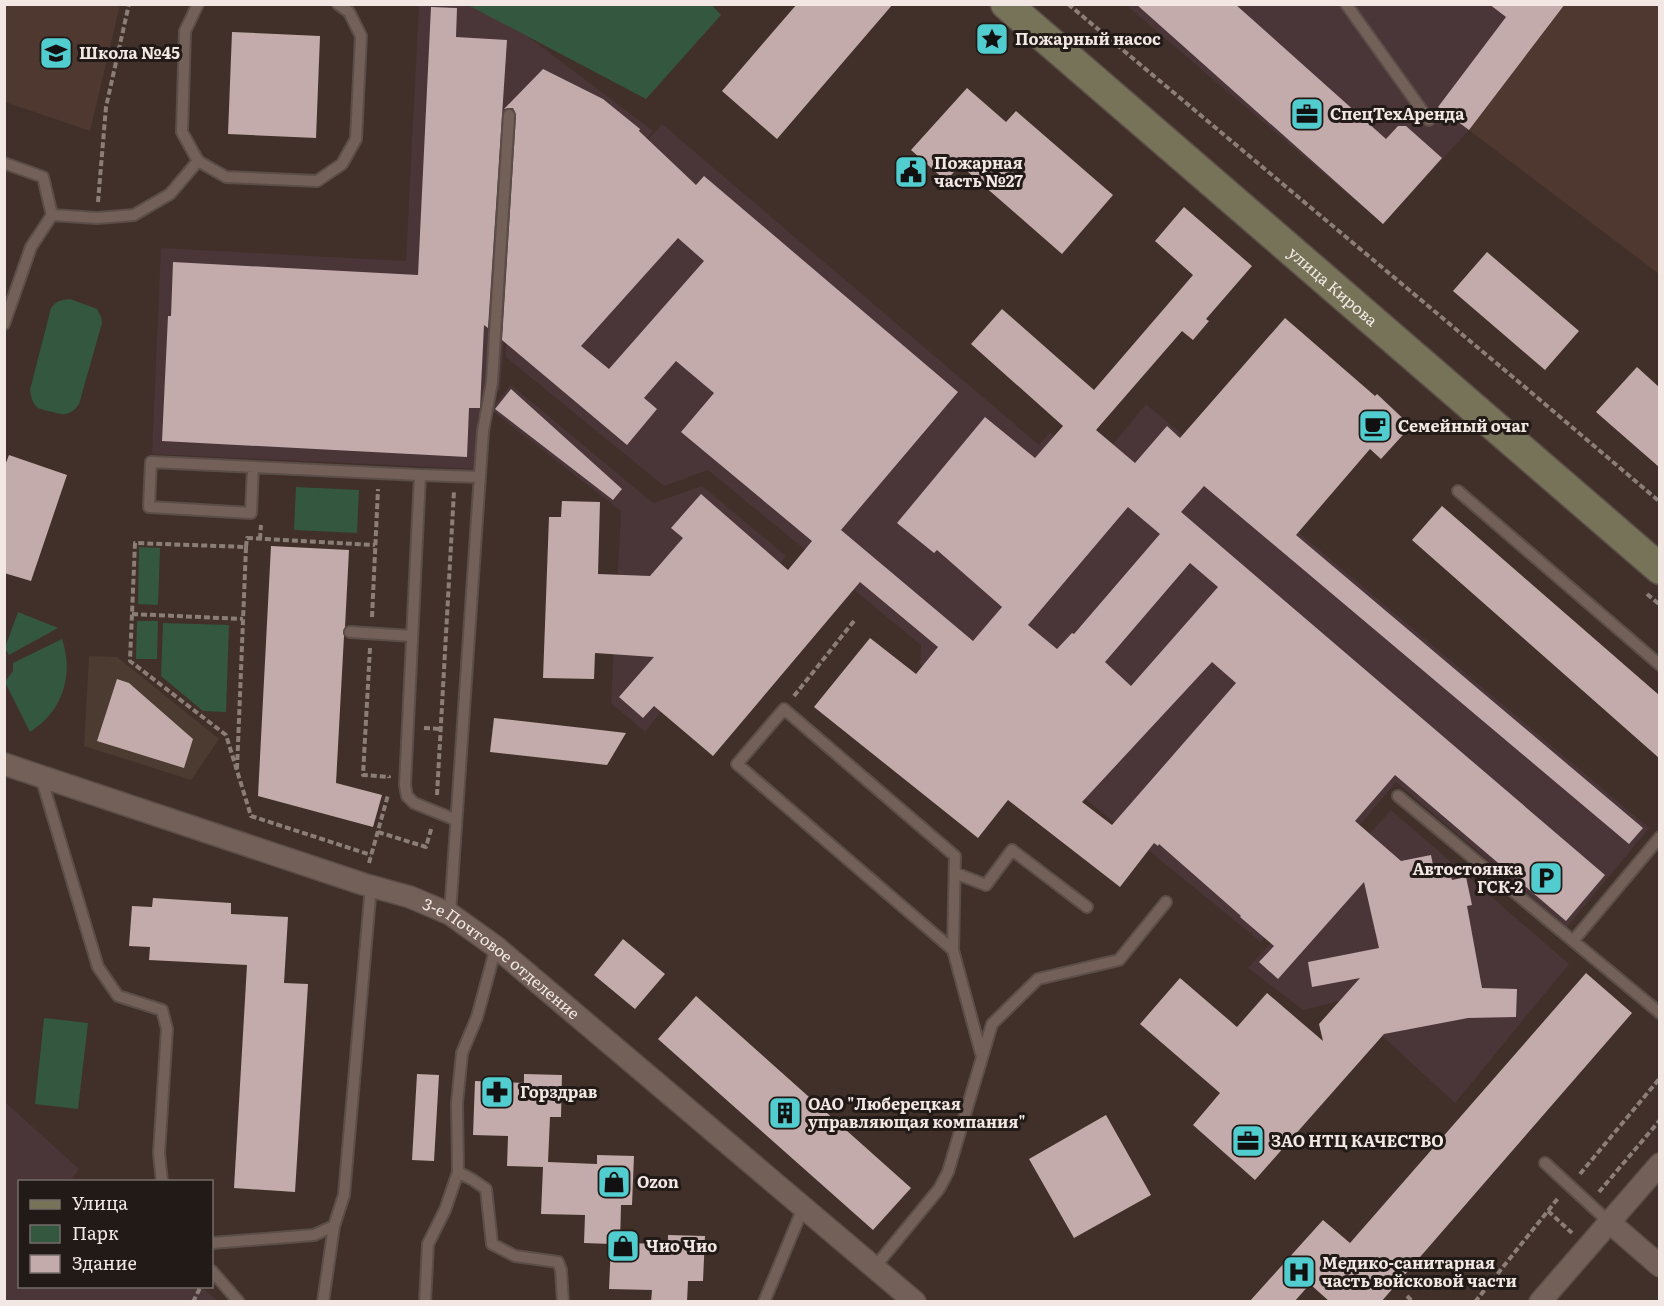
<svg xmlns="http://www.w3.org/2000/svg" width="1664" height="1306" font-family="Literata,serif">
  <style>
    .commercial { fill: #4c3b31 }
    .industrial { fill: #4a3539 }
    .built { fill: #4f382f }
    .green { fill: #34573f }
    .building { fill: #c2abaa; fill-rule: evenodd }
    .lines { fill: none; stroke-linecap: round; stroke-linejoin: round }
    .service-casing { stroke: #5b4d48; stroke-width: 14 }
    .minor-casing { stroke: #5b4d48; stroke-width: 24 }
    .secondary-casing { stroke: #5b4d48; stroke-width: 33 }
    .path { stroke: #8b7d77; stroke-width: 4; stroke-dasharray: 6 3; stroke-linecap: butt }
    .service { stroke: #736159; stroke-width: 10 }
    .minor { stroke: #736159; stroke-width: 21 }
    .secondary { stroke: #777358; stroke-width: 30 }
    .labels { text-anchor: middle; stroke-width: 6; stroke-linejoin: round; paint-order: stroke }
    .poi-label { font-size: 16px; font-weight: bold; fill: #f2e7e3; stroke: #211a17; text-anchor: start }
    .street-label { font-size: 16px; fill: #f2e7e3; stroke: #211a17 }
  </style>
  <rect width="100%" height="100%" fill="#403029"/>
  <path class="commercial" d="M89 656 117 657 219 739 191 780 84 746Z"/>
  <path class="industrial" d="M419 5H486L653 131 506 298 508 299 662 124 1039 445 1050 432 1093 468 1146 404 1649 828 1567 927 1396 782 1261 942 920 664 921 645 708 470 664 486 506 357V317L500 389 478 417 477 469 152 454 161 248 406 261Z
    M1126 5H1565L1469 130 1383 224Z
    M511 385 653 503 702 486 786 556 645 732 611 703 621 511 490 409Z
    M1391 810 1569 964 1455 1103 1343 1000 1303 1010 1248 968Z
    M4 1101 79 1169 70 1181 20 1182V1286L201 1287 218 1301H5Z"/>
  <path class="built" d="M5 4 120 5 90 131 5 102Z
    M1565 4 1659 5V274L1469 130Z"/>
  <path class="green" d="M711 4 721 15 646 99 468 5Z
    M70 299 97 309 101 317 102 323 79 404C71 415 65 416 53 412 48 411 42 410 38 408 32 403 31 396 30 390L51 308C56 301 61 300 70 299Z
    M296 487 359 490 357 533 294 530Z
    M139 547 160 548 158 605 138 604Z
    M18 612 58 628 9 655 5 648Z
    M137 621H158L157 659H136Z
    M163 623 229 625 226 712 203 711 161 676Z
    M62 639C74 675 63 711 30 732L5 682 13 671V663Z
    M44 1018 88 1023 78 1109 35 1104Z"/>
  <path class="building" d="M797 4H893L777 139 722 91Z
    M1136 4H1235L1386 139 1398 126H1406L1442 158 1383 224Z
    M1489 4H1565L1469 130 1438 107 1506 17Z
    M431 7 457 8 456 37 507 40 488 328 484 325 480 408H469L467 457 162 441 168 316H171L173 262 418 275Z
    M232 32 320 36 316 138 228 134Z
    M543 69 603 99 640 129 639 131 696 185 704 176 958 392 841 530 973 641 1002 607 937 550 934 553 897 523 985 417 1035 458 1063 426 971 344 1002 309 1094 390 1193 275 1155 241 1184 207 1252 266 1206 319 1209 321 1193 340 1182 331 1096 430 1135 463 1167 426 1180 438 1285 318 1375 396 1377 394 1411 426 1381 459 1370 449 1296 535 1643 828 1629 844 1204 486 1181 512 1605 875 1566 921 1395 775 1355 821 1401 861 1431 855 1434 870 1448 866 1452 880 1466 877 1472 905 1467 906 1482 988 1517 989 1516 1017 1468 1018 1384 1034 1255 1180 1193 1125 1220 1093 1140 1024 1180 978 1237 1027 1267 993 1323 1041 1319 1024 1360 978 1312 987 1308 962 1379 948 1364 882 1278 979 1259 962 1274 946 1240 917 1241 916 1159 844 1158 846 1154 843 1120 887 1008 800 978 838 814 707 870 638 916 674 938 647 860 582 713 756 654 706 643 718 619 697 654 657 595 653 594 679 543 678 549 517H561L562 501 600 502 598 574 650 576 683 538 671 528 701 494 788 570 812 541 681 432 714 393 676 361 644 398 657 409 627 445 502 340 516 115 513 108H509L504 109ZM678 238 704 261 609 369 581 346ZM1128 507 1160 534 1074 634 1072 633 1057 649 1028 625ZM1190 563 1218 587 1131 686 1105 662ZM1212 662 1236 683 1112 825 1082 802Z
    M967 88 1006 122 1016 111 1113 195 1062 254 960 165 946 181 911 150Z
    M1487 252 1579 331 1545 370 1453 291Z
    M1637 367 1659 387V467L1596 412Z
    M511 389 622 489 613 500 495 409Z
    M9 455 67 475 31 581 4 573V468Z
    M1442 506 1659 695V758L1412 540Z
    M271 546 349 550 345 627 343 632 344 636 336 783 382 795 373 827 258 796Z
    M117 679 129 683 193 739 184 768 97 741Z
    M494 718 592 729 626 733 607 765 490 752Z
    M153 898 231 903V914L288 917 284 983 308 984 295 1192 234 1188 247 965 149 960 150 947 129 946 132 906 152 907Z
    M623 939 665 974 635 1009 594 975Z
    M1586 973 1632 1013 1381 1302H1330L1310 1284 1294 1302H1249L1323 1220 1350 1243Z
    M696 996 911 1188 873 1230 658 1039Z
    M417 1074 439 1075 434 1161 412 1160Z
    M524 1074 562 1075 561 1117H550L548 1162 597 1164V1155L634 1156 632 1205H621L620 1243 668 1244V1235L705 1236 703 1281H688L687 1302H651L652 1290 609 1289 611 1244 584 1243 585 1215 541 1214 543 1167 507 1166 508 1136 473 1135 475 1081 524 1083Z
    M1106 1115 1151 1195 1074 1238 1029 1159Z"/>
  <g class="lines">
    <g class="service-casing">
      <path id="service" d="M198 4 185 31 182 132 198 161 226 177 317 181 342 164 356 139 361 36 349 12 338 4
        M1346 4 1429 120
        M4 163 43 177 52 215 31 247 4 324
        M52 215 97 218 134 215 170 194 198 161
        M253 468 251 513 149 507 151 462 420 475 405 785 407 796 414 803 456 820
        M420 475 480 477
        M1458 491 1660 665
        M350 632 412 636
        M41 777 98 967 118 996 162 1010 167 1029 159 1153 162 1182
        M1398 796 1660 1013
        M955 873 986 885 1012 850 1087 907
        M450 914 483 431 492 382 509 115
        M1573 941 1660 837
        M496 947 477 1017 462 1053 457 1103 458 1172 473 1180 486 1189 492 1244 515 1256 558 1262 561 1270 563 1302
        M953 950 955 856 784 709 737 764 953 950 982 1057
        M1545 1163 1608 1221
        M212 1243 314 1235 334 1226 344 1195 371 886
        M874 1268 939 1189 948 1172 992 1024 1038 979 1119 960 1166 902
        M212 1271 239 1302
        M323 1302 334 1226
        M425 1302 428 1244 445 1210 458 1172
        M764 1302 803 1208"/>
    </g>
    <g class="minor-casing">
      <g id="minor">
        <path id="s1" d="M4 764 363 884 410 897 450 914 496 947 915 1302"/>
        <path d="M1608 1221 1660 1266"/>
        <path d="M1540 1302 1660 1164"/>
      </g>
    </g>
    <g class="secondary-casing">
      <g id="secondary">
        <path id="s2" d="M1006 4 1660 569"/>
      </g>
    </g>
    <path class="path" d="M1068 4 1526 388 1660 502
      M98 202 106 107 129 4
      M260 539 261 525
      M246 547 247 538 375 545
      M1647 594 1660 605
      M132 614 243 619
      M372 617 378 489
      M370 648 363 775 389 777V778
      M794 696 854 621
      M424 728 441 729
      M237 769 246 547 135 543 130 661 226 735 251 816 371 855
      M437 795 454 491
      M378 832 426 847 432 826
      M369 863 388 795
      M1580 1174 1660 1078
      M1599 1192 1660 1120
      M1548 1211 1572 1233
      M1407 1296 1413 1302
      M193 1302 201 1286
      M1475 1302 1559 1197"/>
    <use href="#service" class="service"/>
    <use href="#minor" class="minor"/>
    <use href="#secondary" class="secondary"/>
  </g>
  <defs>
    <g id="sight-square" transform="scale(1.725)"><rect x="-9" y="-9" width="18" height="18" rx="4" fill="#52cdcf" stroke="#211a17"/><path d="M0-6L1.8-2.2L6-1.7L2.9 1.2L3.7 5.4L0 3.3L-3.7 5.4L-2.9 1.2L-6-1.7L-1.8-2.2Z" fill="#111"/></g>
    <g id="school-square" transform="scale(1.725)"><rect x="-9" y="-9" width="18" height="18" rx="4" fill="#52cdcf" stroke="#211a17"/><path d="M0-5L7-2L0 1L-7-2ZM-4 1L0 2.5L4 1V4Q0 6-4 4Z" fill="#111"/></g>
    <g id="office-square" transform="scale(1.725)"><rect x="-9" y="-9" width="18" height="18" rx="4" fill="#52cdcf" stroke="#211a17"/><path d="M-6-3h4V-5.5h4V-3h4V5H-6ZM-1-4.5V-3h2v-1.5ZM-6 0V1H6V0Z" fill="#111"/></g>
    <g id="civic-square" transform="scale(1.725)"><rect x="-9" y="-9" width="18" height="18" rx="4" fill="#52cdcf" stroke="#211a17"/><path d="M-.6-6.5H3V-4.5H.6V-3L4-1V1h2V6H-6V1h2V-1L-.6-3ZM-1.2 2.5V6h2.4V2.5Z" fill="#111"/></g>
    <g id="cafe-square" transform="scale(1.725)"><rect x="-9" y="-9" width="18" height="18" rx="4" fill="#52cdcf" stroke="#211a17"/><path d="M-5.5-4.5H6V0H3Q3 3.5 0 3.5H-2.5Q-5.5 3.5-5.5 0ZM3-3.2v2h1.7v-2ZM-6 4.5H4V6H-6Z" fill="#111"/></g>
    <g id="parking-square" transform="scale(1.725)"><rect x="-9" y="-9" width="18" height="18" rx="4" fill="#52cdcf" stroke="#211a17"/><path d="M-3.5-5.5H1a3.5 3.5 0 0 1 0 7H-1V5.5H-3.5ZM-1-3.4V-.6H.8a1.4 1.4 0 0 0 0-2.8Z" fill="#111"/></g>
    <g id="pharmacy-square" transform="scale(1.725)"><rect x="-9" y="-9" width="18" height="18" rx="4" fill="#52cdcf" stroke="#211a17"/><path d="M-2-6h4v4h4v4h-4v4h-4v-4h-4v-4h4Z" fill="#111"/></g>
    <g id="building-square" transform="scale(1.725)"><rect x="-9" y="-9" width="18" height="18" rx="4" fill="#52cdcf" stroke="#211a17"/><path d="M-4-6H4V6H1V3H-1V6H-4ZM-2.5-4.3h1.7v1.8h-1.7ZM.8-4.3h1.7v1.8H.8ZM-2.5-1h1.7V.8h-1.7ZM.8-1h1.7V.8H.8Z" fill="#111"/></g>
    <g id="shop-square" transform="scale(1.725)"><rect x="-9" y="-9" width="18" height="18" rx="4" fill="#52cdcf" stroke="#211a17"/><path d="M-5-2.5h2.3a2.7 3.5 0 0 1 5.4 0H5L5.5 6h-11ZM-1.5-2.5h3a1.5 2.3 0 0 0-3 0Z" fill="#111"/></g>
    <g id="hospital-square" transform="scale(1.725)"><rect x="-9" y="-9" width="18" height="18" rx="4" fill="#52cdcf" stroke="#211a17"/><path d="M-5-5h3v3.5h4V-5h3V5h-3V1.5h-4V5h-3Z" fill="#111"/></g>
  </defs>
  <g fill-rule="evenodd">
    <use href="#sight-square" x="992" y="39"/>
    <use href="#school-square" x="56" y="53"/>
    <use href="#office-square" x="1307" y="114"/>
    <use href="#civic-square" x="911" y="172"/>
    <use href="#cafe-square" x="1375" y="426"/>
    <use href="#parking-square" x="1546" y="878"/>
    <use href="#pharmacy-square" x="497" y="1092"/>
    <use href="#building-square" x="785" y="1113"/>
    <use href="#office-square" x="1248" y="1141"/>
    <use href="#shop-square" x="614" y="1182"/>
    <use href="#shop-square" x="623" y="1246"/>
    <use href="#hospital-square" x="1299" y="1272"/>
  </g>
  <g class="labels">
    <g class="poi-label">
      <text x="1015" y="45">Пожарный насос</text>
      <text x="79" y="59">Школа №45</text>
      <text x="1330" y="120">СпецТехАренда</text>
      <text x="934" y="169">Пожарная<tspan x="934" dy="18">часть №27</tspan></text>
      <text x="1398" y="432">Семейный очаг</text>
      <text x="1523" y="875" text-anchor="end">Автостоянка<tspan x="1523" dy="18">ГСК-2</tspan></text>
      <text x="520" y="1098">Горздрав</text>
      <text x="808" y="1110">ОАО "Люберецкая<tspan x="808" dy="18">управляющая компания"</tspan></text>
      <text x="1271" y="1147">ЗАО НТЦ КАЧЕСТВО</text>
      <text x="637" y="1188">Ozon</text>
      <text x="646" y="1252">Чио Чио</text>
      <text x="1322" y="1269">Медико-санитарная<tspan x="1322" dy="18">часть войсковой части</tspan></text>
    </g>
    <g class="street-label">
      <text dy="6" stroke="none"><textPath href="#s2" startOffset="432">улица Кирова</textPath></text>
      <text dy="6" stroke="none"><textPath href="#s1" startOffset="538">3-е Почтовое отделение</textPath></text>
    </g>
  </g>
  <rect width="1664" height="1306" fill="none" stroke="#f2e7e3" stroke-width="12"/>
  <rect x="18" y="1180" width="195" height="108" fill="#211a17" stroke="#756c69" stroke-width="1.5"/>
  <rect x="30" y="1200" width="30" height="9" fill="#777358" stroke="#756c69" stroke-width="1.5"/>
  <text x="72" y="1210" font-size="18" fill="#f2e7e3">Улица</text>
  <rect x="30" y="1225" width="30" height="18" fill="#34573f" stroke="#756c69" stroke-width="1.5"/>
  <text x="72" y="1240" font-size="18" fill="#f2e7e3">Парк</text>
  <rect x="30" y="1255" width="30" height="18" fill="#c2abaa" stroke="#756c69" stroke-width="1.5"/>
  <text x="72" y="1270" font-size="18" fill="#f2e7e3">Здание</text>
</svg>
